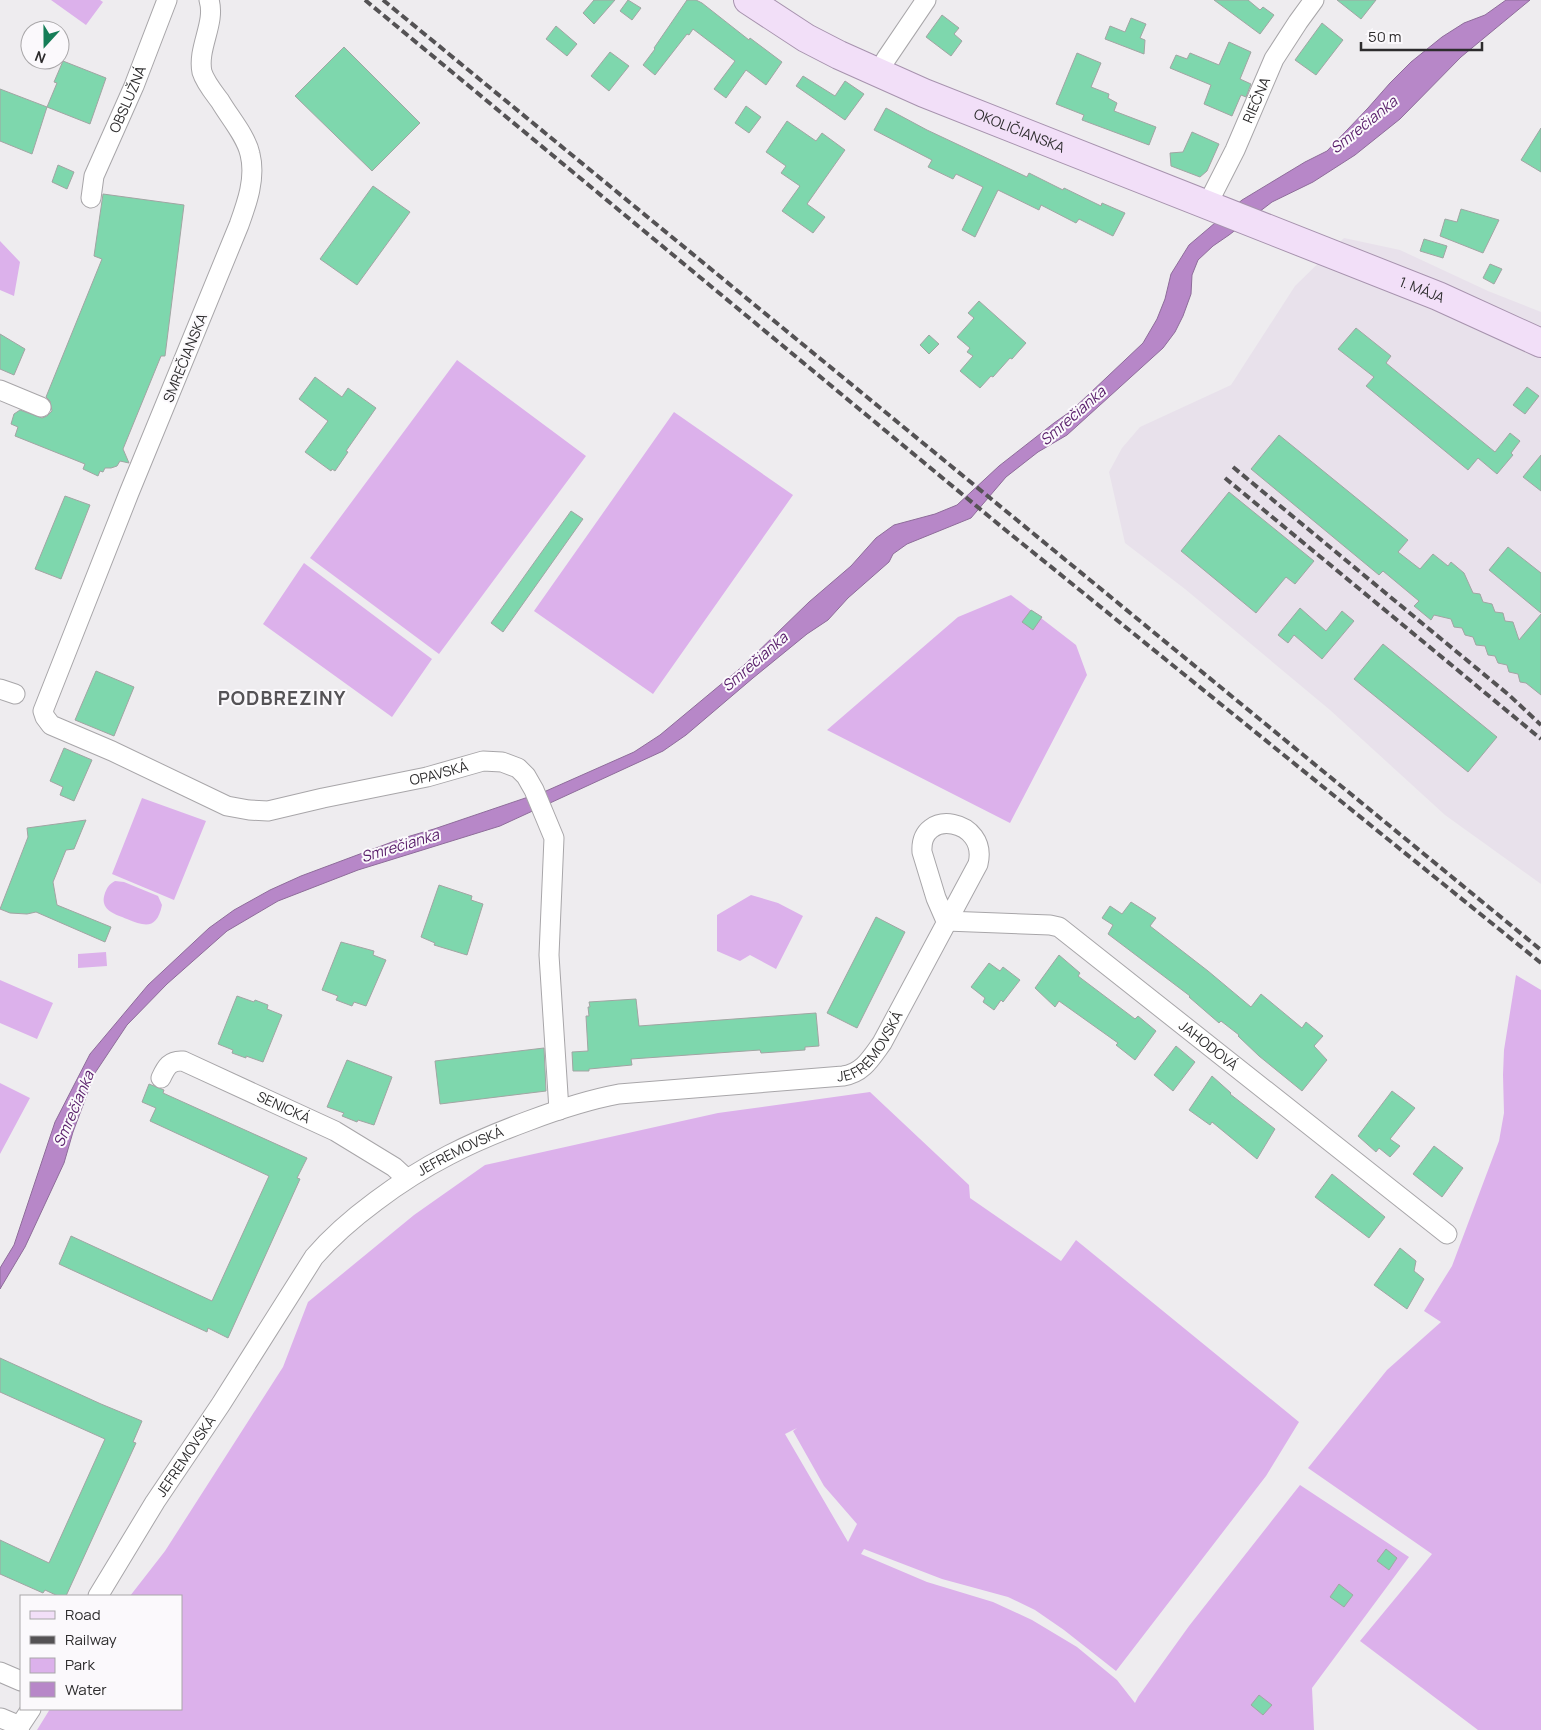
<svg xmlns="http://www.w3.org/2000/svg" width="1541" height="1730" font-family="Manrope,sans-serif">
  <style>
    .built { fill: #e8e1eb }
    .green { fill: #dcb1eb; fill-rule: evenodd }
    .water { fill: #b787c8; stroke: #8e6c9a }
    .building { fill: #7ed7ad; stroke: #a1a5a3 }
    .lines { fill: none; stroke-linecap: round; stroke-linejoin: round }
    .minor-casing { stroke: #a8a6a9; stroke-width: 21 }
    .primary-casing { stroke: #a793ae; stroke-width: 30 }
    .minor { stroke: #fff; stroke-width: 19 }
    .primary { stroke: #f2dff8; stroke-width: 28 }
    .rail { stroke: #545254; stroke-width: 4; stroke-dasharray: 8 4; stroke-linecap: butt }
    .labels { text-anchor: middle; stroke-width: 4; stroke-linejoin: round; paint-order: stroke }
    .street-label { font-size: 14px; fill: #2d2c2d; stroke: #fbf9fc }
    .water-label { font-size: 15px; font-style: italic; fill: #581d6a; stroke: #fbf9fc }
    .district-label { font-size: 19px; font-weight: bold; letter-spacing: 1px; fill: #555356; stroke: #fbf9fc }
  </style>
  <rect width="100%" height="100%" fill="#eeecef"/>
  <path class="built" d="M1344 238 1400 250 1488 291 1541 312V884L1445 815 1330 710 1185 589 1125 543 1109 472 1122 448 1140 427 1231 385 1295 286Z"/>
  <path class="green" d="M51 0H100L103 2 86 25Z
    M0 241 20 262 14 296 0 290Z
    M457 360 586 456 439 654 310 558Z
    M674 412 793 495 653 694 534 611Z
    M304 563 432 659 392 717 263 624Z
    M1011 595 1076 645 1087 675 1010 823 827 730 958 617Z
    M142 798 206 821 174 900 112 874Z
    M115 881 124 882 158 896 162 905C157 929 146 927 127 919 114 914 99 910 105 893 107 888 109 884 115 881Z
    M751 895 778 903 803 916 776 969 750 955 740 961 717 951V915Z
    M106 952 107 966 78 968V954Z
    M1516 975 1541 990V1730H1478L1360 1641 1432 1554 1308 1468 1387 1370 1441 1322 1424 1311 1452 1266 1499 1141 1504 1113 1503 1075 1504 1050Z
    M0 980 53 1003 37 1039 0 1023Z
    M0 1083 30 1098 0 1154Z
    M870 1092 969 1185 970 1198 1061 1261 1076 1240 1299 1422 1266 1476 1116 1671 1064 1630 1035 1610 1008 1597 942 1579 864 1549 861 1554 927 1582 993 1602 1032 1620 1077 1647 1117 1680 1135 1703 1138 1697 1189 1626 1300 1485 1409 1557 1312 1688 1314 1730H37L50 1709H181V1596H130L165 1551 283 1367 308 1302 414 1215 485 1165 718 1113ZM797 1428 793 1431 824 1486 857 1524 848 1542 785 1434Z"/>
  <path class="water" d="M1506 0H1530L1461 57 1400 119 1355 155 1313 182 1272 202 1229 235 1213 246 1198 260 1192 275 1191 294 1183 316 1175 332 1163 348 1067 435 1038 452 1006 477 971 518 907 544 893 554 889 562 848 598 828 620 807 634 753 678 686 735 663 751 500 826 358 870 278 901 227 931 167 984 127 1025 95 1073 73 1132 64 1163 25 1247 0 1289V1268L14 1245 55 1122 90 1054 148 985 209 928 234 910 270 890 301 876 400 839 434 829 546 791 634 752 660 735 743 666 809 602 851 566 876 538 894 525 935 514 957 505 999 466 1054 423 1071 411 1143 343 1157 319 1165 299 1171 274 1189 245 1242 200 1305 162 1327 151 1368 108 1390 83 1411 62 1442 37 1464 23 1485 15Z"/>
  <path class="building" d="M594 0H615L594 24 583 13Z
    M628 0 641 8 632 20 620 11Z
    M687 0H696L702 3 749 40 750 38 782 62 766 85 746 70 726 98 714 89 735 61 693 29 689 35 687 34 655 75 643 65 655 49 654 48Z
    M1214 0H1248L1260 10 1263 7 1274 15 1260 34Z
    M1337 0H1376L1361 19Z
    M942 15 959 28 954 34 962 41 951 56 926 37Z
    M1131 18 1146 24 1140 38 1145 40 1144 54 1105 39 1110 26 1125 32Z
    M1322 23 1343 40 1316 75 1295 60Z
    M556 26 577 44 567 56 546 39Z
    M1229 42 1251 52 1240 79 1251 84 1246 97 1241 95 1232 116 1204 104 1211 85 1170 68 1176 55 1187 59 1190 53 1219 65Z
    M344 47 420 123 372 171 295 96Z
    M610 52 629 66 609 91 591 76Z
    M1077 53 1101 63 1091 87 1109 94 1108 98 1117 103 1114 111 1156 127 1149 145 1082 120 1084 115 1056 104Z
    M63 61 106 78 90 124 47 107 57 83 54 82Z
    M803 76 835 96 845 81 864 94 845 120 796 86Z
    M0 89 47 107 32 154 0 141Z
    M746 106 761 117 749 133 735 123Z
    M886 108 927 130 1027 177 1029 173 1063 190 1064 188 1101 206 1102 203 1125 213 1113 236 1079 219 1076 223 1041 205 1039 210 998 190 975 237 962 230 983 187 956 174 953 179 928 167 932 160 874 130Z
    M787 121 816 141 822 133 845 150 807 204 825 217 813 233 782 211 800 186 781 173 786 166 766 152Z
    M1541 128V172L1521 160Z
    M1192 132 1219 144 1207 171 1200 177 1171 166 1170 153 1183 152Z
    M58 165 74 172 67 189 52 182Z
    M373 186 410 212 357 285 320 259Z
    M103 194 184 205 165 356H161L123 449 129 463 120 461 117 466 111 468H105L103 472 100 471 98 476 83 469 85 464 15 436 18 427 11 424 14 414 20 410 42 418 47 416 52 411 50 401 46 397 102 259 94 256Z
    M1461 209 1499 220 1483 253 1440 236 1445 219 1457 222Z
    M1424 239 1447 246 1443 258 1420 251Z
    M1490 264 1502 269 1494 284 1483 278Z
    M979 301 1026 343 1012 359 1010 358 993 377 991 376 980 388 960 371 973 356 967 352 970 348 957 337 974 318 968 313Z
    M1356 328 1391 356 1386 363 1495 452 1510 433 1520 441 1511 453 1513 455 1497 474 1478 458 1468 470 1366 386 1374 377 1338 349Z
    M0 334 25 349 14 375 0 369Z
    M929 335 939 344 929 354 920 345Z
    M315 377 342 397 348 388 376 408 346 451 348 452 335 471 332 469 331 471 305 452 328 421 299 399Z
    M1527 387 1539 396 1525 414 1513 405Z
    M1279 435 1408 540 1398 552 1420 569 1433 554 1448 566 1451 562 1464 573 1473 593 1480 594 1483 602 1492 604 1495 612 1503 613 1505 621 1513 622 1519 640 1541 614V695L1526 683 1520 682 1518 674 1509 672 1507 665 1498 663 1495 656 1488 655 1485 646 1476 645 1473 637 1465 635 1462 628 1454 627 1451 619 1434 615 1431 620 1414 606 1419 601 1383 571 1379 575 1251 469Z
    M1541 455V491L1523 477Z
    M1229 492 1314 561 1295 584 1286 577 1256 613 1181 551Z
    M65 496 90 505 61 579 35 569Z
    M571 511 583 519 503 632 491 623Z
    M1508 547 1541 573V613L1489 570Z
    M1300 608 1326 631 1342 611 1354 621 1322 659 1294 635 1288 643 1278 635Z
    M1031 610 1042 617 1033 630 1022 622Z
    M1383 644 1497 737 1468 772 1354 679Z
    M96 671 134 687 114 736 75 720Z
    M64 748 92 760 74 801 60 795 63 787 50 781Z
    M86 820 74 849 66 850 53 882 57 905 111 927 105 942 36 912 27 914 10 913 0 909 28 837 27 828Z
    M439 885 472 896 471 900 483 904 467 955 434 945 435 943 421 937Z
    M1131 902 1156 918 1150 926 1208 971 1251 1007 1261 994 1302 1028 1306 1022 1323 1036 1314 1046 1327 1060 1302 1091 1259 1056 1238 1036 1239 1035 1221 1021 1219 1023 1189 997 1190 996 1108 934 1113 925 1102 918 1110 906 1122 914Z
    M876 917 905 932 857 1028 827 1013Z
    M341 942 374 951 373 955 386 960 366 1006 354 1002 352 1006 336 1000 338 996 322 990Z
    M1059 955 1080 973 1078 976 1135 1019 1138 1016 1156 1031 1135 1060 1116 1045 1118 1043 1059 1001 1055 1007 1035 988Z
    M989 963 1000 971 1003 967 1020 980 1003 1002 1001 1000 994 1010 983 1002 985 998 971 987Z
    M237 996 254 1002 255 1000 268 1005 267 1009 282 1015 263 1062 246 1056V1058L232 1053 233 1050 218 1044Z
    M636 999 639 1026 816 1013 819 1046 805 1047V1050L761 1053 760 1050 631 1059 632 1065 589 1069V1071H573L572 1052 588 1051 586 1016H589L588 1007H590L589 1002Z
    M1176 1046 1195 1062 1173 1091 1154 1075Z
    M544 1048 546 1091 440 1104 435 1061Z
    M347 1060 392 1077 374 1125 358 1120 357 1122 342 1116 344 1113 327 1107Z
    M1212 1076 1231 1093 1230 1094 1275 1129 1257 1159 1212 1122 1210 1125 1189 1110Z
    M149 1084 164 1090 163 1093 307 1158 297 1178 300 1179 228 1338 208 1328 207 1332 59 1264 71 1236 212 1301 269 1176 150 1121 156 1108 142 1102Z
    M1392 1091 1415 1108 1390 1139 1400 1146 1390 1157 1379 1148 1376 1152 1358 1136Z
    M1434 1146 1463 1168 1442 1197 1413 1174Z
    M1332 1174 1385 1217 1369 1238 1315 1197Z
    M1400 1248 1416 1261 1414 1271 1424 1279 1407 1309 1374 1285Z
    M0 1358 101 1404 142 1421 133 1442 136 1443 66 1596H58L45 1590 43 1593 0 1574V1540L49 1563 105 1439 0 1392Z
    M1386 1549 1397 1558 1389 1570 1377 1561Z
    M1339 1584 1353 1595 1344 1607 1330 1597Z
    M1259 1695 1272 1705 1263 1715 1251 1705Z"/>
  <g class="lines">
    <g class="minor-casing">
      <g id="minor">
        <path id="s1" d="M209 0C216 23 197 48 202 72 205 82 214 93 220 101 230 118 246 136 250 154 256 178 247 203 239 225L129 493 43 711 45 717 51 725 112 751 227 806 249 810 268 811 323 798 427 777 483 761 502 762 518 768 526 776 534 790 554 838 549 955 559 1110"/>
        <path d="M879 74 886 59 926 0"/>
        <path id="s2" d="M91 198 94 176 134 86 167 0"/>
        <path id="s3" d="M1207 205 1235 150 1274 59 1298 22 1314 0"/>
        <path d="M0 390 41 407"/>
        <path d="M0 689 15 694"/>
        <path id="s4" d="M946 921 1050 925 1059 927 1447 1234"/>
        <path id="s5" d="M161 1078C166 1067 170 1060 183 1061L335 1131 394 1167 406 1178"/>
        <path id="s6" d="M98 1596 155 1502 221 1404 314 1257C333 1235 353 1218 376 1201 425 1164 471 1142 528 1121 557 1110 587 1100 619 1094L843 1076C863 1073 871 1058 882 1043L978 864C989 819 919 807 922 852L936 898 946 921"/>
        <path d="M0 1672 21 1681"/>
        <path d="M1 1718 20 1726"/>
        <path d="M17 1730 31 1709"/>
      </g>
    </g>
    <g class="primary-casing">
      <g id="primary">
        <path id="s7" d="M748 0 806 38 839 55 924 93 1438 296 1541 343"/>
      </g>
    </g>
    <use href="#minor" class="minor"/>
    <use href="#primary" class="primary"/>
    <path class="rail" d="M365 0 1003 528 1541 963
      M383 0 1541 950
      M1233 467 1509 695 1541 725
      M1225 478 1541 739"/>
  </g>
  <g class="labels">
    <g class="street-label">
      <text dy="5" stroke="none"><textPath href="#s2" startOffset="106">OBSLUŽNÁ</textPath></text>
      <text dy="5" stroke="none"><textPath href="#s3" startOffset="116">RIEČNA</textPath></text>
      <text dy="5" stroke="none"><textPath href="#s7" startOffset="302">OKOLIČIANSKA</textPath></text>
      <text dy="5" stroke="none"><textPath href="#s7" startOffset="735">1. MÁJA</textPath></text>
      <text transform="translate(185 358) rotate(-68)" y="5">SMREČIANSKA</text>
      <text dy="5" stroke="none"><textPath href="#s1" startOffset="1192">OPAVSKÁ</textPath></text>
      <text dy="5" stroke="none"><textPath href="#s6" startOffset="1019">JEFREMOVSKÁ</textPath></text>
      <text dy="5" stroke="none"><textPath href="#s4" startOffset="304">JAHODOVÁ</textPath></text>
      <text dy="5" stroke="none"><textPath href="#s5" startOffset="141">SENICKÁ</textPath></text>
      <text dy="5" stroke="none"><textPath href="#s6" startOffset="584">JEFREMOVSKÁ</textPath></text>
      <text dy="5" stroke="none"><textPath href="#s6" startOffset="165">JEFREMOVSKÁ</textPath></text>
    </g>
    <g class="water-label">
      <text transform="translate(1364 125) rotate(-39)" y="5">Smrečianka</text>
      <text transform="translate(1073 416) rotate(-41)" y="5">Smrečianka</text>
      <text transform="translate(755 662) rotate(-41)" y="5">Smrečianka</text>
      <text transform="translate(400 846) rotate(-17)" y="5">Smrečianka</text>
      <text transform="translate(74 1109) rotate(-67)" y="5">Smrečianka</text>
    </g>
    <g class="district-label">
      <text x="282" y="705">PODBREZINY</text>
    </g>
  </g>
  <rect x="20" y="1595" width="162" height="115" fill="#fbf9fc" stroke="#a9a7a9"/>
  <rect x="30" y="1611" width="25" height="8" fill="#f2dff8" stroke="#a9a7a9"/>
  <text x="65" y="1620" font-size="15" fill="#2d2c2d">Road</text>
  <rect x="30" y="1636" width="25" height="8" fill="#545254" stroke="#a9a7a9"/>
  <text x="65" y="1645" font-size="15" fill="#2d2c2d">Railway</text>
  <rect x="30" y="1658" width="25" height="15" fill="#dcb1eb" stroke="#a9a7a9"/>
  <text x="65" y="1670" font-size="15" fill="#2d2c2d">Park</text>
  <rect x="30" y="1682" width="25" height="15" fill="#b787c8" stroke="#a9a7a9"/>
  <text x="65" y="1695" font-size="15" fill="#2d2c2d">Water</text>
  <g transform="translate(45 45) rotate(201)"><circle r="24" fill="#fbf9fc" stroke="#a9a7a9"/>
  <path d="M0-4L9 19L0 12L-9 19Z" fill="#157d57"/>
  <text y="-8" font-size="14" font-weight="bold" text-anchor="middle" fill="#2d2c2d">N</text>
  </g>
  <path d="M1361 42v8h121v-8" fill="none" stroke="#2d2c2d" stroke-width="2.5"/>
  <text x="1368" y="42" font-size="15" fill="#2d2c2d" stroke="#fbf9fc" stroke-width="4" paint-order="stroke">50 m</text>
</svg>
